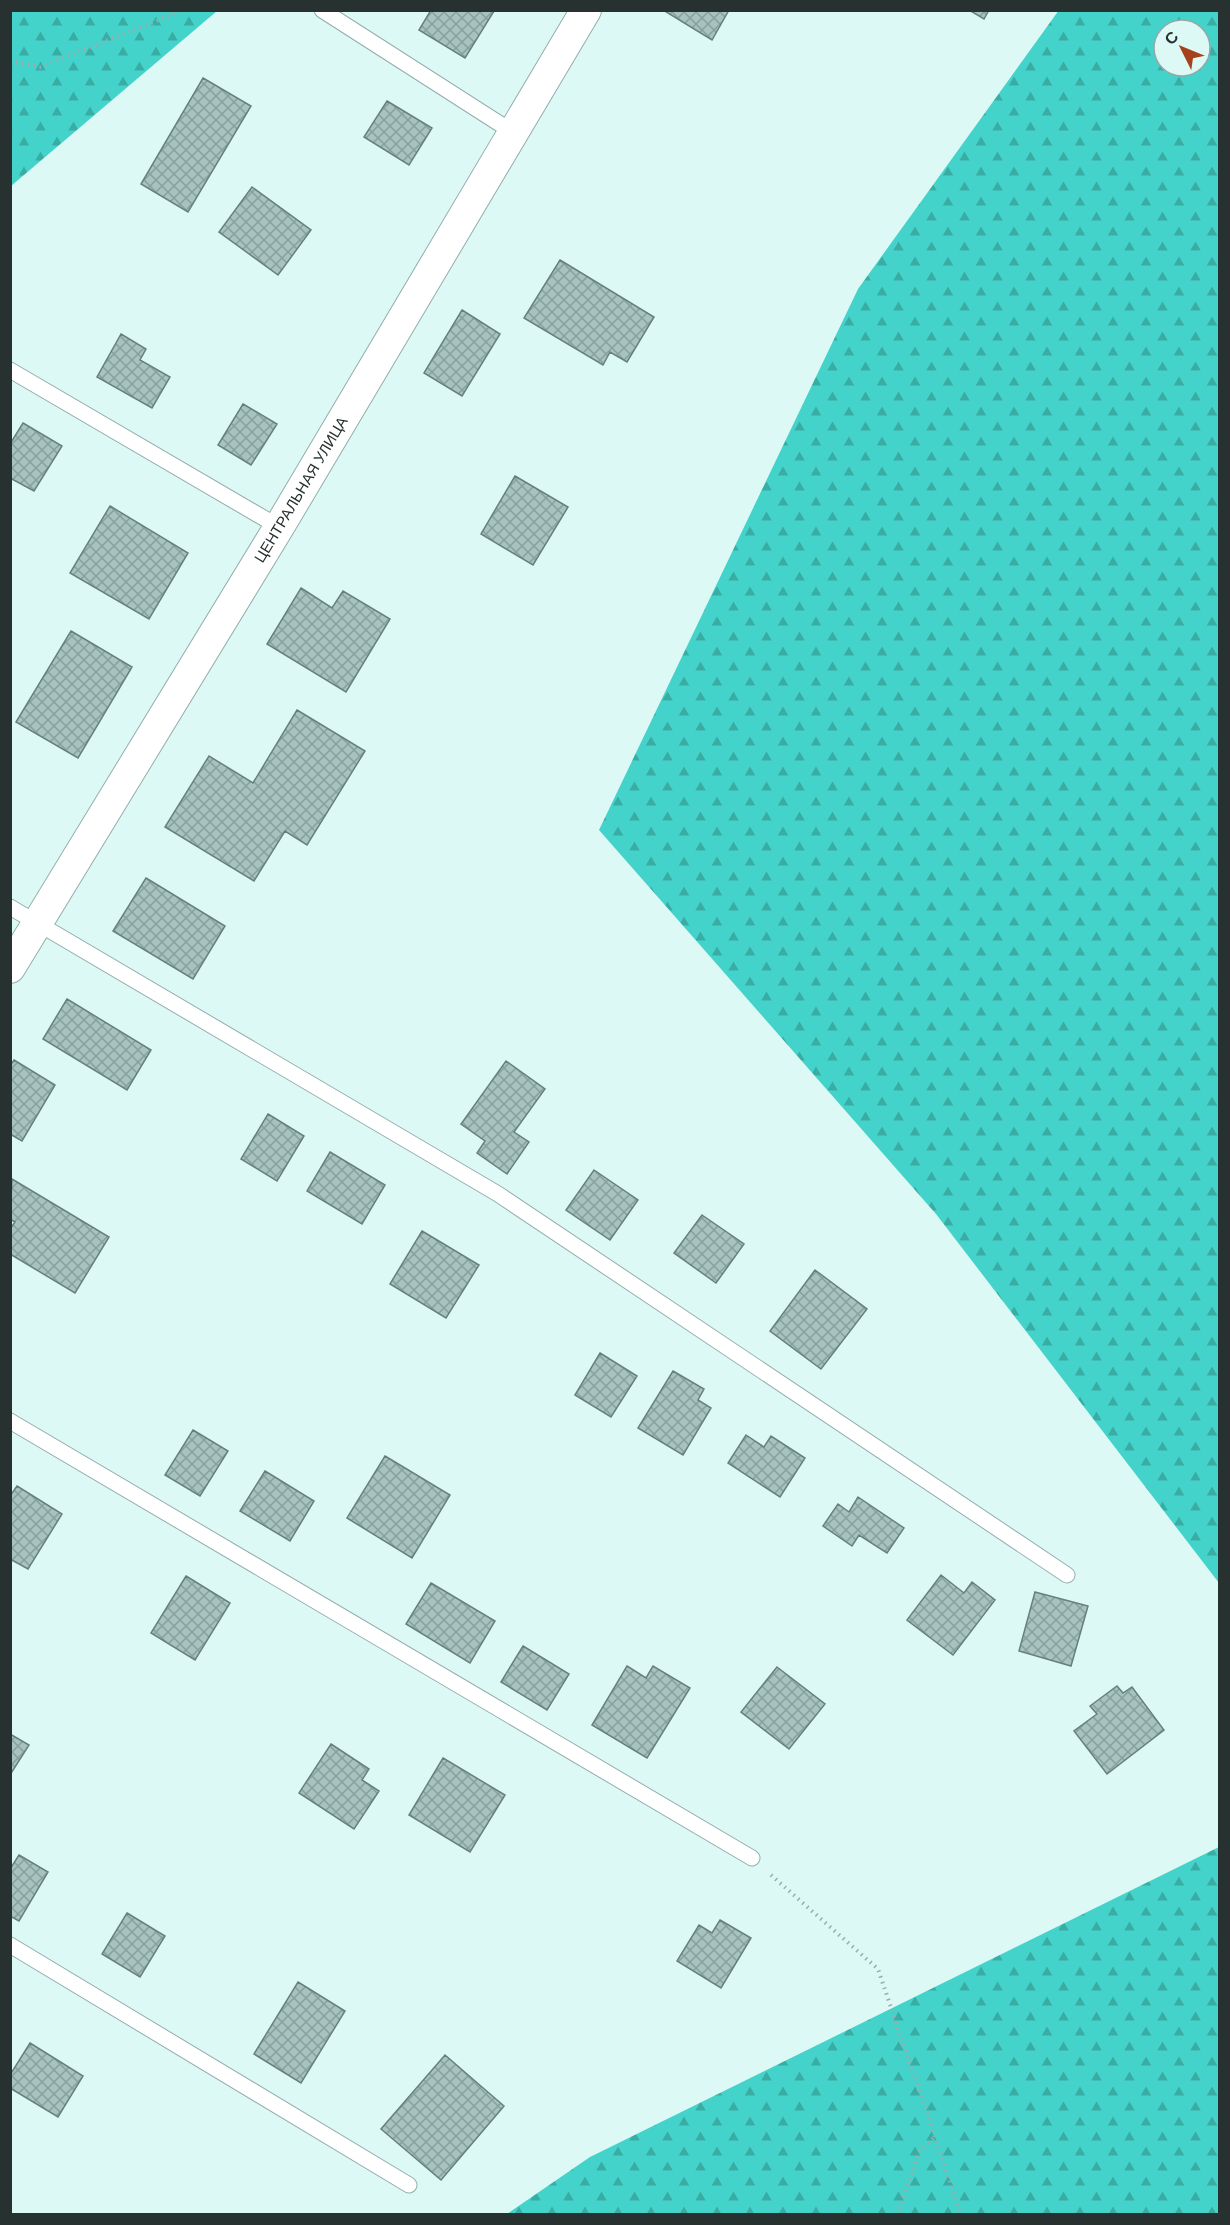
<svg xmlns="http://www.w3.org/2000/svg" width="1230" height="2225" font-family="'DM Sans',sans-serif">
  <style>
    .forest { fill: url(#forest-firs); fill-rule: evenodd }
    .building { fill: url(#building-cross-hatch); stroke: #66807d; stroke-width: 1.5 }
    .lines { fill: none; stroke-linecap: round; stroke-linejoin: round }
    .service-casing { stroke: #93aeac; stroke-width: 17 }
    .minor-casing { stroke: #93aeac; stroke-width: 32 }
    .path { stroke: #99aeac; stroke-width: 4; stroke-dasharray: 1.5 4.5; stroke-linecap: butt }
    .service { stroke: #fff; stroke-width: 15 }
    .minor { stroke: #fff; stroke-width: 30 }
    .labels { text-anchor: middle; stroke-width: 6; stroke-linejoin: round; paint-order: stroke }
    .street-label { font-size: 15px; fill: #263130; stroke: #ddf9f6 }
  </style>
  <defs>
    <pattern id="forest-firs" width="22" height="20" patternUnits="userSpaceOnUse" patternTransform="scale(1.5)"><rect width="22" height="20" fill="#44d3ca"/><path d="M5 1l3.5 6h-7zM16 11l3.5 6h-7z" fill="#39aca4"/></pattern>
    <pattern id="building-cross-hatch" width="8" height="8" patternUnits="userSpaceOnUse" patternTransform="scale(1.5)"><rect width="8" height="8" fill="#a7c3c0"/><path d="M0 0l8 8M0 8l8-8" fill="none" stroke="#889f9c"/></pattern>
  </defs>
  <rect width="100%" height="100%" fill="#ddf9f6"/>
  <path class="forest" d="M11 10H217V11L11 186Z
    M1059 10 1219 11V1583L936 1214 599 830 858 289ZM1164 30H1200V66H1164Z
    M1219 1847V2214H507L590 2157Z"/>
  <path class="building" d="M431 10H492L494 11 465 58 419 30Z
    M663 10H729L712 40Z
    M969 10H989L984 19Z
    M203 78 251 106 188 212 141 184Z
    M387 101 432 128 409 165 364 137Z
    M252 187 311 230 278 275 219 232Z
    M560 260 654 317 627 362 610 352 603 365 524 318Z
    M462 310 500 334 462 396 424 373Z
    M121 334 146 349 140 360 170 377 152 408 97 377Z
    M243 404 277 424 251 465 218 445Z
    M23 423 62 446 34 491 10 478V444Z
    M515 476 568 507 533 565 481 534Z
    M110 506 188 553 149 619 70 573Z
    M301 588 332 608 343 591 390 619 346 692 267 644Z
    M71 631 132 667 78 758 16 722Z
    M297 710 365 751 307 845 285 831 254 881 165 827 209 756 253 783Z
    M146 878 225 926 193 979 113 931Z
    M67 999 151 1050 127 1090 43 1039Z
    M14 1060 55 1085 22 1141 10 1134V1066Z
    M506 1061 545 1089 514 1132 529 1142 507 1174 477 1153 485 1141 461 1124Z
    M268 1114 304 1136 277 1181 241 1159Z
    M330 1152 385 1185 362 1224 307 1191Z
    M594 1170 638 1200 610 1240 566 1210Z
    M12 1179 109 1237 75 1293 10 1254V1229L15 1222 10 1219Z
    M702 1215 744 1244 716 1283 674 1253Z
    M422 1231 479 1265 446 1318 390 1284Z
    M815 1270 867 1309 821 1369 770 1331Z
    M600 1353 637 1376 611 1417 575 1395Z
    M673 1371 704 1389 698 1400 711 1408 683 1455 638 1428Z
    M193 1430 228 1451 200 1496 165 1475Z
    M746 1435 764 1447 771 1436 805 1458 780 1497 728 1463Z
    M385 1456 450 1495 412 1558 347 1518Z
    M265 1471 314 1501 290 1541 240 1511Z
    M17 1486 62 1514 28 1569 10 1559V1496Z
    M858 1497 904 1528 887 1553 859 1535 852 1546 823 1526 838 1504 849 1512Z
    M941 1575 964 1593 972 1582 995 1600 953 1655 907 1620Z
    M186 1576 230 1603 195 1660 151 1633Z
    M431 1583 495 1621 470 1663 406 1624Z
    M1035 1592 1088 1606 1071 1666 1019 1651Z
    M523 1646 569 1674 547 1710 501 1682Z
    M627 1666 646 1678 653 1666 690 1688 647 1758 592 1725Z
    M777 1667 825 1704 789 1749 741 1712Z
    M1117 1686 1123 1693 1132 1687 1164 1730 1107 1774 1074 1731 1097 1714 1090 1706Z
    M10 1734 29 1745 10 1775Z
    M331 1744 369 1769 362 1780 379 1791 354 1829 299 1793Z
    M443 1758 505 1795 470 1852 409 1815Z
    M19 1855 48 1872 19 1921 10 1916V1869Z
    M127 1913 165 1936 140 1977 102 1954Z
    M720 1920 751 1938 721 1988 677 1961 699 1925 712 1933Z
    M298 1982 345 2011 301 2083 254 2054Z
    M30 2043 83 2076 58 2117 10 2088V2075Z
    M445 2055 504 2106 441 2180 381 2129Z"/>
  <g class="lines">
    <g class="service-casing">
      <path id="service" d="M322 10 514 133
        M10 370 279 527
        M10 907 498 1194 1067 1575
        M10 1421 752 1858
        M10 1945 409 2185"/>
    </g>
    <g class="minor-casing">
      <g id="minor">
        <path id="s1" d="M10 968 279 527 586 10"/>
      </g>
    </g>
    <path class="path" d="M10 61 40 67 184 10
      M771 1875 878 1969 961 2214
      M899 2214 898 2210 920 2151 935 2137"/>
    <use href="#service" class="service"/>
    <use href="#minor" class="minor"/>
  </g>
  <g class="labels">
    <g class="street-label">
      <text dy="5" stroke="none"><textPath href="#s1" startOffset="560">ЦЕНТРАЛЬНАЯ УЛИЦА</textPath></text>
    </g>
  </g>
  <rect width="1230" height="2225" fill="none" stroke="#263130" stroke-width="24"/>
  <g transform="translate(1182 48) rotate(313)"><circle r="28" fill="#ddf9f6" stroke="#94a9a7" stroke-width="1.5"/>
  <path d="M0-4.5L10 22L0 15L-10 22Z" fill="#a7411b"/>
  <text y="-9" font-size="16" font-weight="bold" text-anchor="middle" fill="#263130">С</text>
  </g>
</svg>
